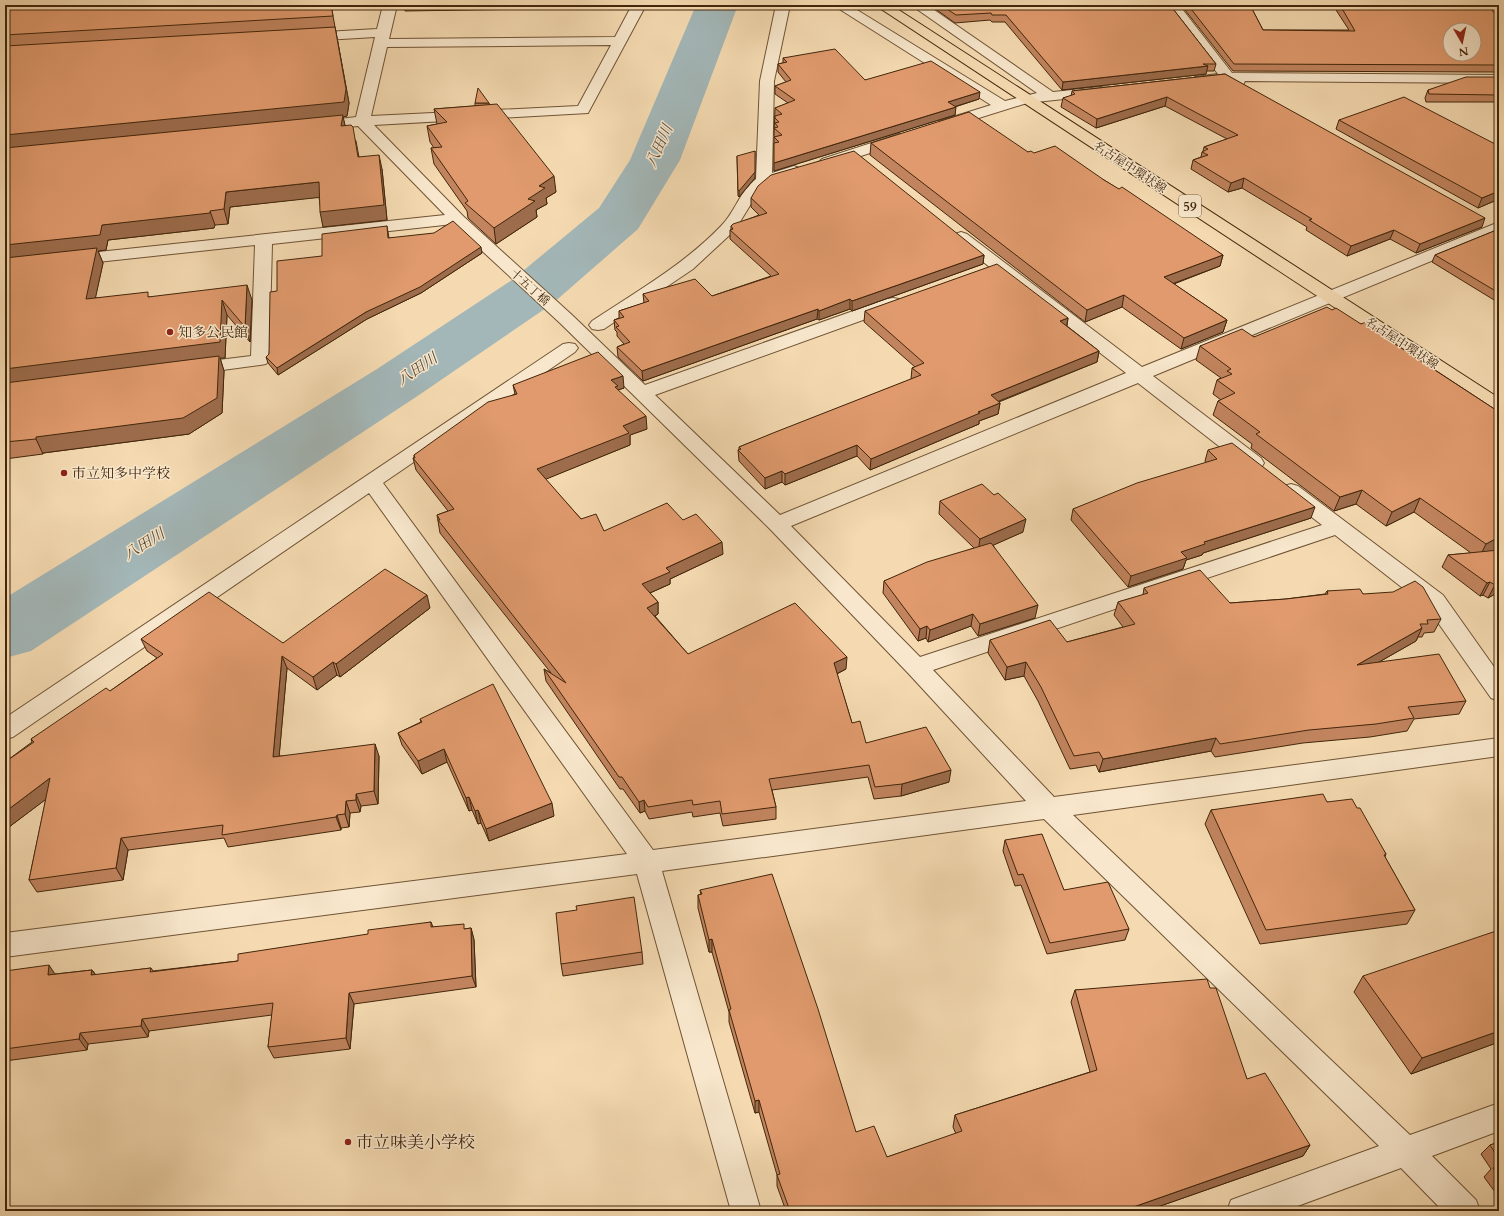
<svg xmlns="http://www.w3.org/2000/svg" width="1504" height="1216" font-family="Cardo,'Noto Serif JP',serif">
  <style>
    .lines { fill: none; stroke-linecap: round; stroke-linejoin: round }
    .river { fill: #a3b7b8; fill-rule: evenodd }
    .minor-casing { stroke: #6f5334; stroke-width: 2 }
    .major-casing { stroke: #42260b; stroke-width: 2 }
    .minor { fill: #f8e7cc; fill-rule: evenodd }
    .major { fill: #f5dab1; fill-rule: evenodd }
    .wall { fill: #c1845e; stroke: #42260b }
    .shaded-wall { fill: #9d6c4c; stroke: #42260b }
    .building { fill: #e09a6d; stroke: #42260b; fill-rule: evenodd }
    .poi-dot { fill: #8f2418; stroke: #f8e7cc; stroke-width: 1.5 }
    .labels { text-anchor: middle; stroke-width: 3; stroke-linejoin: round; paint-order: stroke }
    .far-street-label { font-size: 12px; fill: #42260b; stroke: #f8e7cc }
    .shield { fill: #f8e7cc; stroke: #796045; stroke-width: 1 }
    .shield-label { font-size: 13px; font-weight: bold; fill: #42260b }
    .poi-label { font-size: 14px; fill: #42260b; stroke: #f8e7cc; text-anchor: start }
    .water-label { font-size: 15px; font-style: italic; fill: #5a4a36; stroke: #f8e7cc }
    .near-poi-label { font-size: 17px; fill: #42260b; stroke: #f8e7cc; text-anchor: start }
  </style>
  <rect width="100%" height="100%" fill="#f5dab1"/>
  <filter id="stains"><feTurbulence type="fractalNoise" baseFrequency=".005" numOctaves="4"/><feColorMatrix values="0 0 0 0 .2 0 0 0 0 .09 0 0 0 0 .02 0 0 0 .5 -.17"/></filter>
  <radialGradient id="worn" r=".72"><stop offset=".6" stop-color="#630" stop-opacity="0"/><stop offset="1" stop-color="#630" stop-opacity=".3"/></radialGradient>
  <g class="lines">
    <path class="river" d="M696 5H738L680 160 638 229 552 304 419 395 31 651 5 658V598L377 369 512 280 599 208 630 160Z"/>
    <g class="minor-casing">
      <path id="minor" d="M383 5H397L389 39 615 37 632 5H646L588 113 374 125 463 216 572 315 645 385 887 299 893 298 899 299 902 303 899 307 655 395 780 515 1126 373 955 240 953 237 955 234 961 232 967 234 1142 367 1499 222V233L1153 376 1261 458 1264 463 1261 468 1254 469 1247 468 1138 383 791 526 920 657 1322 525 1284 496 1281 491 1284 486 1291 484 1298 486 1443 595 1499 674V701L1491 698 1427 607 1335 535 933 670 1054 797 1499 738V756L1073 815 1410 1135 1499 1103V1131L1432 1156 1476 1200 1480 1211H1443L1401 1168 1284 1211H1227L1231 1200 1379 1146 1044 819 662 871 761 1211H731L637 874 5 957V933L627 854 369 493 13 737 5 739V718L563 344 569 343 575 344 578 348 575 352 383 483 653 850 1026 801 908 673 770 529 560 323 453 224 272 244 269 360 266 364 260 365 193 374 186 372 184 368 186 364 251 356 255 245 70 265 64 264 62 260 64 256 70 255 445 215 358 126 315 130 310 129 308 126 310 123 315 122 356 117 375 37 308 41 303 40 301 37 303 34 308 33 377 29ZM611 45 578 106 371 116 387 47Z
        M776 5H790L774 81 772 173 794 166 799 168 802 171 799 174 770 183 757 194 735 230 693 269 604 329 598 330 592 329 589 325 592 321C636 292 685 264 722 225 736 210 739 193 756 179L760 81Z
        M833 5H849L1005 101 1037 93 911 5H927L1053 92 1101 87 1106 88 1108 91 1106 94 1101 95 1027 103 950 127H940L938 124 940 121 991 105Z
        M1165 5H1179L1232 73 1499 75V83L1245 81 1243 85C1235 87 1231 82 1224 82 1214 81 1205 85 1195 83L1193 80 1195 77 1218 74Z
        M1481 5H1495L1499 10V22L1494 21Z
        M899 134 904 136 907 139 904 142 827 167 822 165 819 162 822 159Z"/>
    </g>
    <g class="major-casing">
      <path id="major" d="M875 5H891L1499 398V413L1492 411Z"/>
    </g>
    <use href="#minor" class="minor"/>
    <use href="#major" class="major"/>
  </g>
  <path class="wall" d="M5 5H331L349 103 347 116 343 117 345 126 356 141 359 157 382 169 387 220 323 227 319 197 230 207 228 224 215 225 214 228 108 240 106 250 98 251 103 263 95 298 150 297 252 300 250 342 227 315 225 358H220L224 371 222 413 189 434 43 453V454L5 459Z
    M404 5H536L535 9 405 11Z
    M930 5H1170L1216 64 1214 71H1206V74L1062 90 1005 22H992L990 20 955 23Z
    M1181 5H1250L1263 30H1349L1336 10 1337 7 1336 5H1488L1496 15H1499V75L1494 73V72L1233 71Z
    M783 58 865 80 979 99 955 107V115L774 171V137H775L774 136 775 108 788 103 775 94V86L786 82 778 72V64L783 63Z
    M1225 74 1482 227 1416 253 1390 239 1347 256 1306 230 1307 227 1242 188 1228 192 1191 169 1193 160 1201 157 1202 152 1203 151 1204 147 1227 139 1165 106 1096 128 1061 107 1063 98 1071 96 1072 91Z
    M1499 77V102H1426L1425 98 1428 90Z
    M475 103H489L490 105 556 192 546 198 547 204 536 210 537 217 496 244 468 218 467 211 434 164 431 148H434L430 142 427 126 437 124 434 109 475 106Z
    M1339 120 1499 146V199L1478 208 1336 129Z
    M871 143 1028 152 1104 180 1223 255 1220 266 1174 284 1227 320 1223 332 1181 349 1122 307 1085 322 870 155Z
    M737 156 755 178 739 197 738 196Z
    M751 198 984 255 983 264 852 311 850 309 819 320 817 319 643 381 618 357 617 347 624 344 617 336V332L615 330 614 320 619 318V311L644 303 643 294 712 296 771 276 730 239V230H731V226L759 215 751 207Z
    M387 226 389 238 482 253 421 293 367 319 278 375 268 363 266 357 269 354 277 291 322 256Z
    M1499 229V303L1432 262 1435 255Z
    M865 311 1068 318 1067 326 1099 351 1097 362 999 402 1000 403 998 414 979 421V424L870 470 857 456 785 485 782 482 765 489 739 461 738 450 739 449V447L912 379H911L912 368 915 367 864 322Z
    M1361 324 1397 345 1499 412V548L1494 550H1499V594L1497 593 1488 598 1483 595 1480 596 1442 567 1448 555 1471 553 1414 512 1386 526 1356 504 1334 511 1251 448 1252 444 1213 415 1218 401 1221 400 1213 394 1217 380 1221 378 1196 360 1200 346 1254 337Z
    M513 385 624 388 618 390 647 429 630 435V445L545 479 581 519 604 531 683 520 723 554 670 579V584L650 593 658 602V614L655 616 688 654 846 669 837 674 852 723 866 743 949 782 901 796 874 799 868 777 772 790 776 807V819L723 826 720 813 693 817 692 812 649 819 645 811 640 813 623 789H620L546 681 544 669 551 673 440 533 437 515 448 511 416 470 413 458H414V455L515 394Z
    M1208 450 1311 518 1203 553 1202 555 1186 560 1183 569 1128 587 1071 520 1073 509 1206 463 1205 461Z
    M940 501 1023 532 993 545 1035 618 978 636 971 626 928 642 926 638 918 641 883 593 884 581 974 548 939 514Z
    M1144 588 1230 603 1286 599 1325 594 1327 591 1363 594 1441 619 1434 632 1424 633 1422 637H1418L1416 641 1379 662 1466 701 1459 714 1414 719 1407 731 1370 737 1303 743 1215 757 1211 751 1099 772 1096 765 1070 769 1038 701 1024 676 1005 680 988 653 990 640 1067 642 1123 627 1114 615 1118 602 1143 595Z
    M430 608 340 677 337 675 317 690 287 668 279 756H379L378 804 361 806 360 812 350 813 349 827 341 828V830L228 847 224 838 128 850 123 880 37 892 29 880 46 799 5 830V762L32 742 31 739 110 691 157 658 147 651 141 639 283 643Z
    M420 719 554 816 489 841 481 823 478 824 472 810 469 811 447 762 422 774 402 745 398 733 421 722Z
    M1327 802 1357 808 1386 854 1385 857 1415 910 1407 924 1260 944 1205 824 1211 810Z
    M1005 840 1064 890 1129 929 1125 940 1047 954 1021 885 1015 886 1003 851Z
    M700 890 856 1132 887 1157 956 1134 953 1127 955 1115 1090 1072 1071 1002 1075 990 1210 988 1247 1079 1310 1145 1303 1156 1146 1211H786L777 1186V1175L759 1112 755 1113 729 1022V1012L712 952H709L698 908V895H701Z
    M577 910 642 952 643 964 563 976 561 964Z
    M431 922 433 927 465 929 471 928 474 940 476 987 354 1004 350 1049 274 1058 268 1047 272 1015 149 1031 148 1037 88 1044 87 1050 5 1061V971L55 974 92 970 96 975 151 968 153 971 238 961Z
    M1363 976 1499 1042 1411 1074 1354 992Z
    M1499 1142V1200L1494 1194 1495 1192 1484 1177 1491 1169 1481 1154 1490 1145Z"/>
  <path class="shaded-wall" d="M335 27 349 103 347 116 343 117 346 129 5 150V135Z
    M1208 66 1206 74 1062 90 1063 82Z
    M980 92 979 99 947 109 948 102Z
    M1167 97 1165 106 1096 128 1097 119Z
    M956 107 955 115 774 171V163Z
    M755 151V178L739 197V191Z
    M379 155 382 169 387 220 323 227 320 212Z
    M554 176 556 192 546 198 547 204 536 210 537 217 496 244 494 228 528 199 539 186Z
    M1244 178 1242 188 1228 192 1231 183Z
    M319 182 323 197 230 207 228 224 224 209 226 192Z
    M1499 191V199L1478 208 1482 198Z
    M210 211 215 225 214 228 108 240 106 250 98 251 103 263 92 314 5 261V245L102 225Z
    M1485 218 1482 227 1416 253 1420 244Z
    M1394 230 1390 239 1347 256 1351 246Z
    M481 247 482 253 421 293 367 319 278 375 277 368 366 312Z
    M984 255 983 264 852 311V301Z
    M1223 255 1220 266 1161 288 1164 277Z
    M247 285 252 300 250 342 245 327Z
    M1124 295 1122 307 1085 322 1087 310Z
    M850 299V309L819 320V311Z
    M222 300 227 315 225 358H220L224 371 222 413 189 434 43 453V454L36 439 5 385V369Z
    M818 309 817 319 643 381 642 371Z
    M1068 318 1066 329 1060 321Z
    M1227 320 1223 332 1181 349 1184 338Z
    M1099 351 1097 362 989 405 991 395Z
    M623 376 624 388 618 390 619 398 611 380Z
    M1000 403 998 414 979 421V424L870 470 871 459 978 412Z
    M646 416 647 429 630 435V445L539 482 537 469 623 426Z
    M857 445V456L785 485V474Z
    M782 471V482L765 489V478Z
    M1362 490 1356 504 1334 511 1340 497Z
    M1420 498 1414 512 1386 526 1392 512Z
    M1315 507 1311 518 1203 553 1202 555 1186 560 1183 569 1128 587 1131 576 1181 552 1204 542Z
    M1026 519 1023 532 978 552 980 539Z
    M1499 537V548L1479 558 1486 544Z
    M722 542 723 554 670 579V584L643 596 642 584 666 568Z
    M1490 582 1483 595 1480 596 1487 583Z
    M1499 583V589L1497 593 1488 598 1495 585Z
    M427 595 430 608 340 677 336 664Z
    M658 602V614L648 620 647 608Z
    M1038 605 1035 618 978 636 980 624Z
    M973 614 971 626 928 642 930 630Z
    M927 626 926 638 918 641 920 629Z
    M1422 628 1416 641 1351 678 1357 665Z
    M282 656 287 668 278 769 273 757Z
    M847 657 846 669 834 675V663Z
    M333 662 337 675 317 690 313 677Z
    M1026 662 1024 676 1005 680 1007 667Z
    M1216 738 1211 751 1099 772 1103 759Z
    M375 744 379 756 378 804 374 791Z
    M444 749 447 762 422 774 418 761Z
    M951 770 949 782 901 796 902 784Z
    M50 778 57 791 5 830V812Z
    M356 794 361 806 360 812 356 800Z
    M469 797 472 810 469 811 466 798Z
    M644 800 645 811 640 813 639 802Z
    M346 801 350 813 349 827 345 814Z
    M552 803 554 816 489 841 486 829Z
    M478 810 481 823 478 824 475 811Z
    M337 815 341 828V830L336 817Z
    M121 838 128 850 123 880 116 868Z
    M471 928 474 940 476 987 472 976Z
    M712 939V952H709V940Z
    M49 965 57 977 48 975Z
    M92 970 100 981 91 975Z
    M349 993 354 1004 350 1049 346 1038Z
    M142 1019 149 1031 148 1037 141 1026Z
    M1499 1031V1042L1411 1074 1422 1058Z
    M80 1033 88 1044 87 1050 79 1039Z
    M759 1100V1112L755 1113V1101Z
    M1310 1145 1303 1156 1146 1211H1122Z"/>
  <path class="building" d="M5 5H331L333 16 5 35Z
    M941 5H1170L1216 64H1203L1208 66 1063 82 1006 15H992L991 13 956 15Z
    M1188 5H1250L1263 30 1355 31 1340 5H1488L1496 15H1499V65L1234 64ZM1450 30H1474V54H1450Z
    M335 27 346 89 344 102 5 135V46Z
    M835 49 865 80 931 61 980 92 948 102 956 107 774 163V143L779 142 774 137 782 135 774 128 778 127 775 123 779 122 775 118V116L782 114 775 108 795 100 775 86 791 80 778 64 787 62 783 58Z
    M1225 74 1485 218 1420 244 1394 230 1351 246 1309 220 1312 219 1244 178 1231 183 1193 160 1208 155 1202 152 1208 149 1204 147 1238 135 1167 97 1097 119 1063 98 1075 94 1072 91Z
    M1466 77H1499V95L1429 94 1428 90Z
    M478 88 489 103H475Z
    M1404 97 1499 146V191L1482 198 1339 120Z
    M497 104 554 176 539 186 545 188 528 199 535 201 494 228 465 203 468 201 431 148 442 147 427 126 447 122 434 109Z
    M969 112 1028 152 1031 151 1034 153 1055 146 1104 180 1119 189 1122 187 1223 255 1164 277 1227 320 1184 338 1124 295 1087 310 871 143Z
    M343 115 341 126 351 125 353 127 358 157 379 155 384 205 320 212 319 182 226 192 224 209 210 211V213L102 225 100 235 5 245V148Z
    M755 151V172L739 191 738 190 737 156Z
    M854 151 984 255 852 301 850 299 819 311 818 309 642 371 617 347 630 342 616 327 619 326 614 320 624 317 619 311 649 301 643 294 695 279 712 296 779 274 730 230 733 229 731 226 733 224 767 213 751 198 758 186 771 175Z
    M453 221 481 247 420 287 366 312 277 368 266 357 269 354 270 292 277 291V261L322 256V234L387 226 388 238 434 233Z
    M1499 229V293L1435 255Z
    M97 248 86 299 148 292V297L247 285 245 327 222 300 220 342 5 369V258Z
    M997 264 1068 318 1060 321 1099 351 991 395 1000 403 978 412 980 413 871 459 857 445 785 474 782 471 765 478 738 450 741 449 739 447 773 433 921 375 912 368 924 363 865 311Z
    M1327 307 1332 310 1336 308 1361 324 1366 322 1398 342 1395 344 1499 412V537L1486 544 1420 498 1392 512 1362 490 1340 497 1256 434 1260 432 1218 401 1235 393 1217 380 1232 374 1227 371 1231 369 1200 346 1242 329 1254 337Z
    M598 352 623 376 611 380 618 386 615 387 646 416 623 426 629 433 537 469 581 519 596 514 604 531 667 503 683 520 696 514 722 542 666 568 670 572 642 584 658 602 647 608 688 654 795 603 847 657 834 663 852 723 860 721 866 743 926 727 951 770 902 784 875 787 869 765 769 779 776 807 722 814 720 801 693 805 692 800 648 807 644 800 639 802 622 777H619L544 669 566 683 438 520H440L437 515 454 509 413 458H415L414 455 488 402 517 394 513 385Z
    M219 356 217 398 183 418 36 437V439L5 442V383Z
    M1232 443 1315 507 1204 542 1205 544 1181 552 1187 558 1131 576 1073 509 1137 483 1217 459 1208 450Z
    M982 484 994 495 998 493 1026 519 980 539 940 501Z
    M991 543 1038 605 980 624 973 614 930 630 927 626 920 629 884 581 927 562Z
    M1499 550V583L1495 585 1490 582 1487 583 1448 555Z
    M385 569 427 595 336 664 333 662 313 677 282 656 273 757 375 744 374 791 356 794V800L346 801 345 814 337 815 336 817 222 835 223 825 121 838 116 868 29 880 50 778 5 812V762L34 742 31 739 106 688 110 691 163 654 141 639 209 592 283 643Z
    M1200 570 1230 603 1286 599 1328 594 1327 591 1360 589 1363 594 1393 592 1415 581 1423 587 1441 619 1427 620 1428 624H1420L1422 628 1357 665 1439 654 1466 701 1408 707 1414 718 1376 724 1309 730 1220 744 1216 738 1103 759 1099 752 1074 756 1041 687 1026 662 1007 667 990 640 1050 620 1067 642 1135 624 1118 602 1148 593 1144 588Z
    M493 684 552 803 486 829 478 810 475 811 469 797 466 798 444 749 418 761 398 733 422 722 420 719Z
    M1323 794 1327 802 1352 799 1357 808H1360L1386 854 1384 855 1415 910 1266 930 1211 810Z
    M1042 834 1064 890 1108 882 1129 929 1050 943 1023 874 1018 875 1005 840Z
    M772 874 818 1009 856 1132 874 1126 887 1157 962 1131 955 1115 1097 1070 1075 990 1207 979 1210 988H1216L1247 1079 1265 1073 1310 1145 1122 1211H790L777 1175 780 1174 759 1100 755 1101 729 1010 731 1009 712 939 709 940 698 895 702 894 700 890Z
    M634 897 642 952 561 964 556 913 577 910 576 906Z
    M431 922V927L464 924V929L471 928 472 976 349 993 346 1038 268 1047 273 1003 142 1019 141 1026 80 1033 79 1039 5 1049V971L49 965 48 975 92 970 91 975 151 968 150 972 238 961V954L368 934V930Z
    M1499 930V1031L1422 1058 1363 976Z
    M1499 1142V1159L1490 1145Z
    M1499 1164V1177L1493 1168Z"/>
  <g class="poi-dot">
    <circle cx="170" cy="332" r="4"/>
    <circle cx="64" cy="473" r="4"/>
    <circle cx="348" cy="1142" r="4"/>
  </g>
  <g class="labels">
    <g class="far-street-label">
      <text transform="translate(1130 167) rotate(33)" y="4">名古屋中環状線</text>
      <text transform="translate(530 287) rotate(42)" y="4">十五丁橋</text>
      <text transform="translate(1402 343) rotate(33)" y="4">名古屋中環状線</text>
    </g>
    <rect class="shield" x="1179" y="195" width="22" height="22" rx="3"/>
    <g class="shield-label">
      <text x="1190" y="211">59</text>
    </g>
    <g class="poi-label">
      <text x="178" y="337">知多公民館</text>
      <text x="72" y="478">市立知多中学校</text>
    </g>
    <g class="water-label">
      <text transform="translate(659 146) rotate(-66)" y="5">八田川</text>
      <text transform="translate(417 369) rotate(-34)" y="5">八田川</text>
      <text transform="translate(144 544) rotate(-32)" y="5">八田川</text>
    </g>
    <g class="near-poi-label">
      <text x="356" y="1148">市立味美小学校</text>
    </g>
  </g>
  <rect width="1504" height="1216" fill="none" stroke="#f5dab1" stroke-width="20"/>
  <rect x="6" y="6" width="1492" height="1204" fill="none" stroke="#42260b" stroke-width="2"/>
  <rect x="10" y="10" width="1484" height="1196" fill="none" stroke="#42260b"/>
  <g transform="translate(1462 42) rotate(171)"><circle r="19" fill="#f8e7cc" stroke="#af9a7f"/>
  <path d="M0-3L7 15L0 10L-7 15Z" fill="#8f2418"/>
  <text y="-6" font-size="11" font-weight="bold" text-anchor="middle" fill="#42260b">N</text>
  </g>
  <rect width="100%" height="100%" filter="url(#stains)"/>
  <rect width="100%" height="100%" fill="url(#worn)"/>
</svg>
